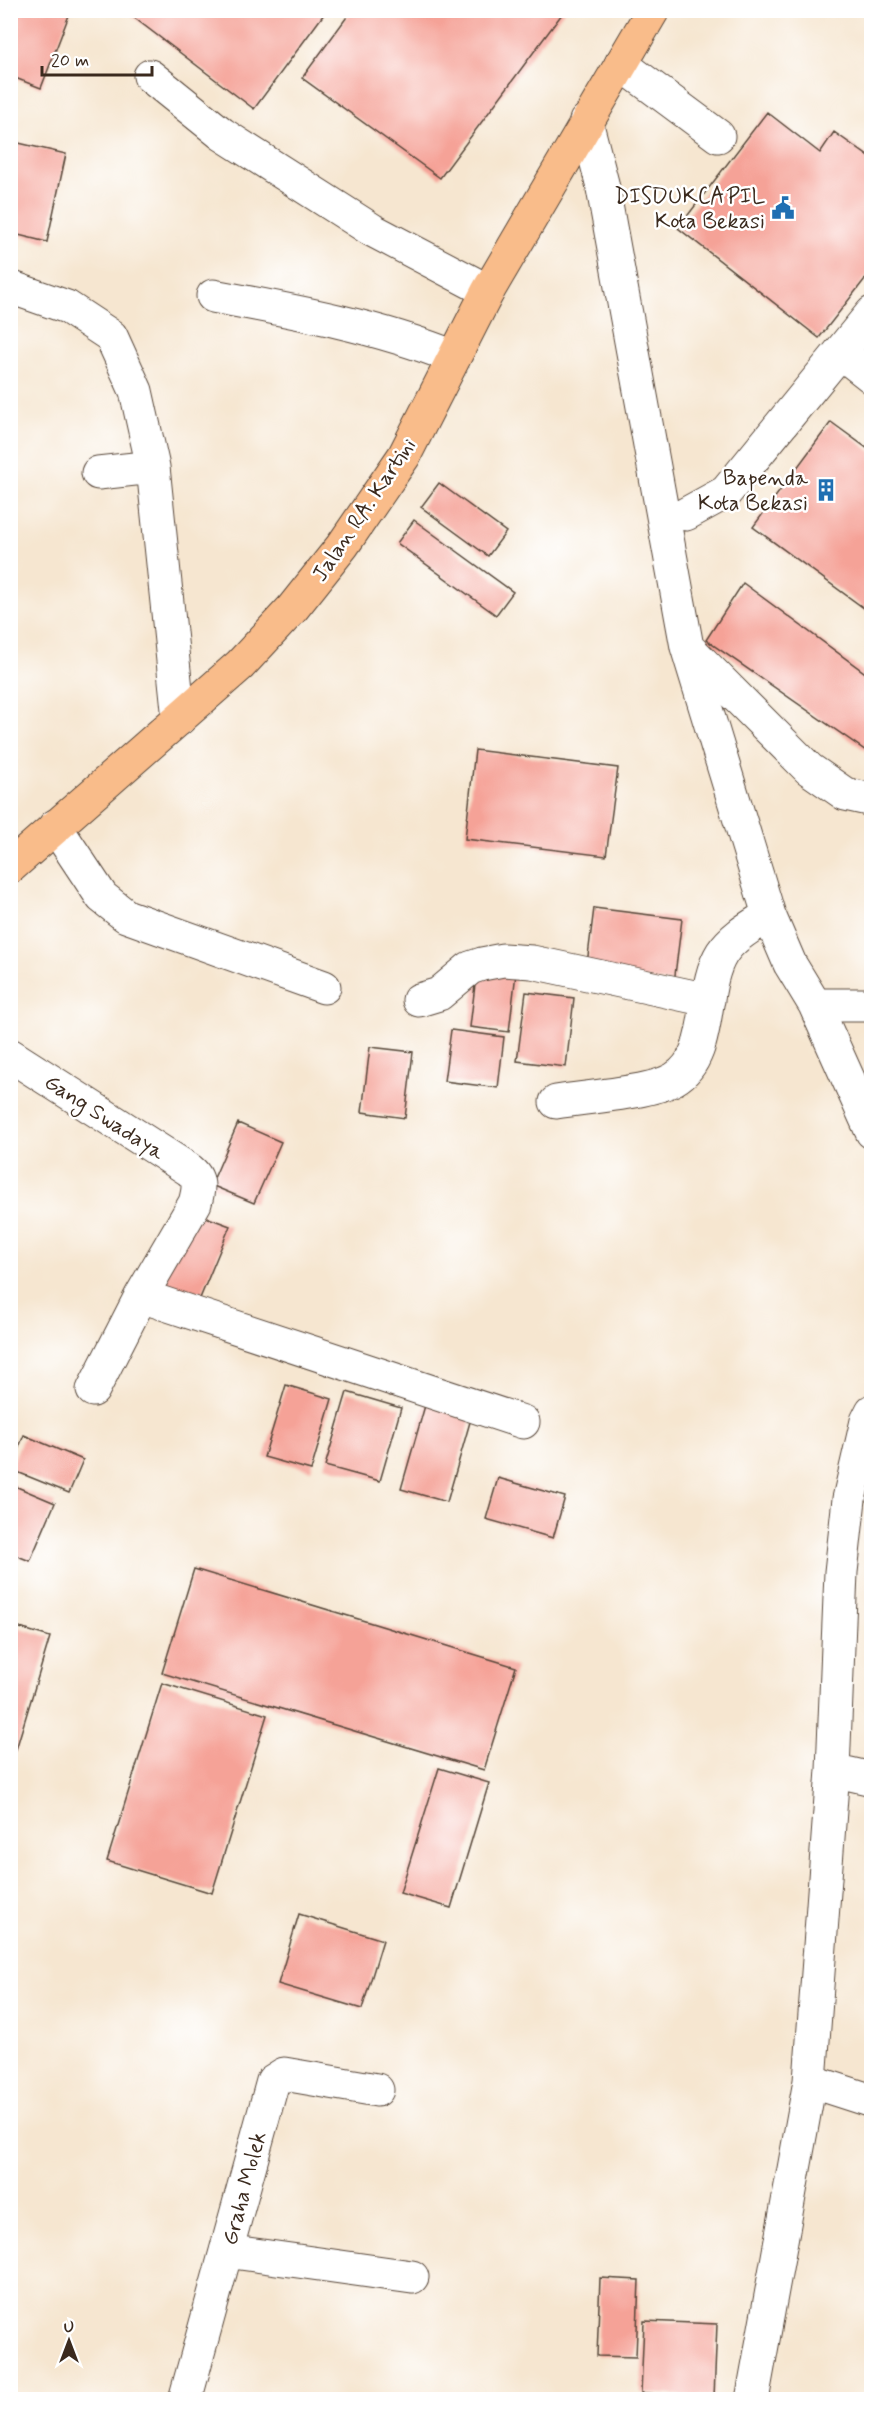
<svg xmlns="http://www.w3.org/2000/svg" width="882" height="2410" font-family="Mynerve,sans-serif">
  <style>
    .building { fill: #f5a297 }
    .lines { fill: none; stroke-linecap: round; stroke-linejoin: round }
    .minor-casing { stroke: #574639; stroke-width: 35 }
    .major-casing { stroke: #574639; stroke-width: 35 }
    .minor { stroke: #fff; stroke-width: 33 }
    .major { stroke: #f9bc8a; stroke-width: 33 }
    .labels { text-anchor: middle; stroke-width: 5; stroke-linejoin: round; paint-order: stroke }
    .poi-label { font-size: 22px; fill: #3b2a1e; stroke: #fff; text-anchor: end }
    .street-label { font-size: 22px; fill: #3b2a1e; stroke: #fff }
  </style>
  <rect width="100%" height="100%" fill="#fff"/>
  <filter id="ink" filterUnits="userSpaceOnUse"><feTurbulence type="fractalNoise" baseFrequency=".0167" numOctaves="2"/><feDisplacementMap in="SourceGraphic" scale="12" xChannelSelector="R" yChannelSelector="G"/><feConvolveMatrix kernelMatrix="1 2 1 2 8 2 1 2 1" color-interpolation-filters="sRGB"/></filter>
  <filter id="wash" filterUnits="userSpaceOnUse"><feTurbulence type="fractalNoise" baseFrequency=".008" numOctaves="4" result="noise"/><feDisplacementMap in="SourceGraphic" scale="24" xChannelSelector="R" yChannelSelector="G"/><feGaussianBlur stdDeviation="1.35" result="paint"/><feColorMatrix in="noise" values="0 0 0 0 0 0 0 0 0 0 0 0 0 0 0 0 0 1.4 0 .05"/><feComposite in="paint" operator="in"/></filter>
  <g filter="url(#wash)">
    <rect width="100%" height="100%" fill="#f6e6d0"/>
    <g id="blocks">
      <path class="building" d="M13 10H71L41 88 10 76V16Z
        M124 10H327L254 109Z
        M352 10H565L440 178 302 78Z
        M767 112 820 153 834 132 872 159V270L819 338 678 228Z
        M10 141 66 154 47 242 10 233Z
        M831 422 872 452V614L753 527Z
        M439 483 506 532 488 556 421 507Z
        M414 520 513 592 496 615 397 543Z
        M743 583 872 678V755L706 640Z
        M475 750 618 768 606 856 465 839Z
        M594 908 682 919 674 983 586 972Z
        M477 968 516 973 509 1032 470 1027Z
        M526 992 574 998 566 1067 517 1061Z
        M451 1030 504 1037 498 1088 444 1081Z
        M370 1047 413 1052 405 1118 362 1112Z
        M238 1123 281 1142 254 1203 211 1185Z
        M195 1213 230 1226 196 1308 154 1290Z
        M286 1385 332 1399 311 1470 264 1457Z
        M347 1392 401 1408 380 1481 325 1466Z
        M426 1402 472 1415 447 1502 401 1489Z
        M24 1435 83 1460 69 1493 10 1469Z
        M498 1478 565 1497 553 1538 486 1519Z
        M10 1484 55 1503 30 1561 10 1553Z
        M194 1569 516 1667 484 1770 162 1673Z
        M10 1625 50 1637 11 1766H10Z
        M162 1683 267 1715 212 1893 107 1861Z
        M439 1768 489 1783 451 1908 400 1893Z
        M299 1914 383 1940 362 2009 278 1984Z
        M600 2278 639 2280 636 2357 597 2356Z
        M644 2321 717 2324 714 2397 641 2393Z"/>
    </g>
  </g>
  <g filter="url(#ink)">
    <use href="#blocks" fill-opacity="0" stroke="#574639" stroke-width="1.5"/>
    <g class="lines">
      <g class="minor-casing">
        <path id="minor" d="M621 64 718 136
          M150 76 222 134 372 230 488 291
          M586 121 602 183 687 647 769 915 790 964 815 1005 872 1132
          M10 287 67 307 111 336 136 391 153 467 179 719
          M213 296C294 311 377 326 454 357
          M840 352 872 377
          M98 473 153 467
          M686 514 726 492 872 313
          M691 651 809 769 845 794 872 800
          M55 826 102 897 126 916 324 987
          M419 1000 439 994 470 968 482 964 503 960 532 962 708 1000
          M815 1005H872
          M10 1055 188 1169C201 1178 199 1189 195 1203L141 1296 93 1390
          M556 1102C586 1097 650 1093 674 1079 714 1056 699 989 722 953 733 936 752 926 769 915
          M141 1296 523 1422
          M833 1770 872 1779
          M810 2081 872 2101
          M226 2251 412 2277
          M185 2400 273 2081 284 2074 377 2090
          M752 2400 810 2081 833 1770 841 1572 849 1499 867 1421 872 1411"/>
      </g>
      <g class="major-casing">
        <path id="major" d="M10 867 240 665 292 609 343 545 404 456 488 291 653 10"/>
      </g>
      <use href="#minor" class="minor"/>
      <use href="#major" class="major"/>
    </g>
  </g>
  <defs>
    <g id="civic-bare" transform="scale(1.8)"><path d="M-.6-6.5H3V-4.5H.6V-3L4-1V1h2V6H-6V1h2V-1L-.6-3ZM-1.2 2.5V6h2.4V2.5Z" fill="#1f6fb2" stroke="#fff" stroke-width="2.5" paint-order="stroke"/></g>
    <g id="building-bare" transform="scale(1.8)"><path d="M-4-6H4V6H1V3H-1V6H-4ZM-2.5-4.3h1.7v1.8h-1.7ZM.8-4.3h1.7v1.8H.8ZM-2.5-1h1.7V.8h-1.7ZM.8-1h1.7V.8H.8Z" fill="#1f6fb2" stroke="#fff" stroke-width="2.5" paint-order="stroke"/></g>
  </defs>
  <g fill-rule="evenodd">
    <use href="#civic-bare" x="783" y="208"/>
    <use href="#building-bare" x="826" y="490"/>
  </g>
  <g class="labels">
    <g class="poi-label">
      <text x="765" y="203">DISDUKCAPIL<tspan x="765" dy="25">Kota Bekasi</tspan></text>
      <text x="808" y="485">Bapenda<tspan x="808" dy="25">Kota Bekasi</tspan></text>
    </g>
    <g class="street-label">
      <text transform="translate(363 509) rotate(-56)" y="8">Jalan RA. Kartini</text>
      <text transform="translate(105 1116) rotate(33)" y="8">Gang Swadaya</text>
      <text transform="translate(243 2188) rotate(-75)" y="8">Graha Molek</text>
    </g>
  </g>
  <rect width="882" height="2410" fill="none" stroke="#fff" stroke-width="36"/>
  <g transform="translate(69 2341)" stroke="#ffffff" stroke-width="4.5" paint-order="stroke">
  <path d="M0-4.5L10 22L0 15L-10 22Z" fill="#3b2a1e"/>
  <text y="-9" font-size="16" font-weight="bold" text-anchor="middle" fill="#3b2a1e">U</text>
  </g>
  <path d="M42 66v9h110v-9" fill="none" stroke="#3b2a1e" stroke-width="3"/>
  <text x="51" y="66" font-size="18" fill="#3b2a1e" stroke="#ffffff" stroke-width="4.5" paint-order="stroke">20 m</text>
</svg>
